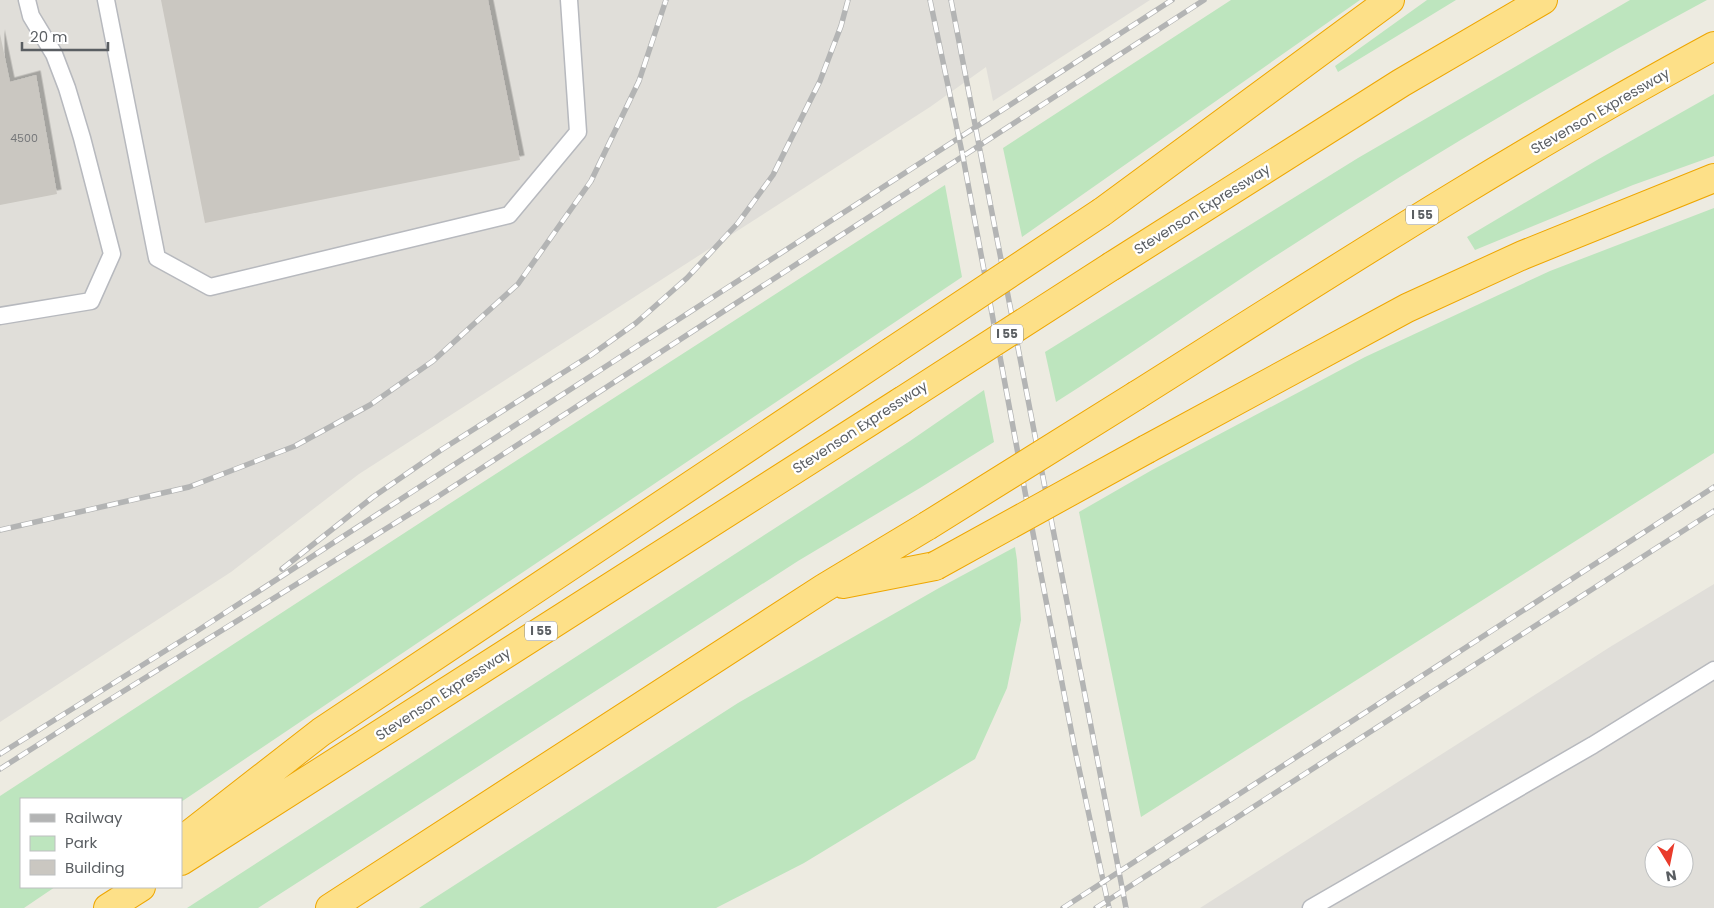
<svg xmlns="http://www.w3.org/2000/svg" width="1714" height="908" font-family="Poppins,sans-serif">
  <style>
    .industrial { fill: #e0ded9; fill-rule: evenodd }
    .green { fill: #bde5be }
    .building { fill: #cac7c1; filter: url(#shadow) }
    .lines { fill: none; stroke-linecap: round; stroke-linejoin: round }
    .lane-casing { stroke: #b7b9be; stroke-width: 19 }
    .highway-casing { stroke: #eea600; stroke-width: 30 }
    .lane { stroke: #fff; stroke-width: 16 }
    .highway { stroke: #fde088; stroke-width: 28 }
    .rail-casing { stroke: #b3b4b4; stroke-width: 5.5 }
    .rail { stroke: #fff; stroke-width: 4; stroke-dasharray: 11; stroke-linecap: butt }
    .highway-bridge-casing { stroke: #eea600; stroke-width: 30; stroke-linecap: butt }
    .highway-bridge { stroke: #fde088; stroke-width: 28 }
    .labels { text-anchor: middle; stroke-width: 4.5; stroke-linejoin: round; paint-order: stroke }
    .number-label { font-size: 11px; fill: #76787a }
    .shield { fill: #fff; stroke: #8c8e91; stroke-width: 1 }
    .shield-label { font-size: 12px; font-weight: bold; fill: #5a5e62 }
    .street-label { font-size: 14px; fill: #5a5e62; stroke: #fff }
  </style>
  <defs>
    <filter id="shadow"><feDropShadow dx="4.5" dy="-4.5" stdDeviation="0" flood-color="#0004"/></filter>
  </defs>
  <rect width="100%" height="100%" fill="#edebe1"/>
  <path class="industrial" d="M0 0H1150L993 101 986 67 930 107 359 474 231 572 0 722Z
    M1714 584V908H1200L1610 647ZM1654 848H1684V878H1654Z"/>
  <path class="green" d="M1231 0H1360L1022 237 1003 148Z
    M1427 0H1456L1338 72 1335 66Z
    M1630 0H1707C1550 84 1397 176 1248 274 1184 316 1121 361 1056 402L1045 352 1358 158Z
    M1714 94V156L1633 185 1475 250 1467 237 1597 160Z
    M945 185 962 277 181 802V799H21V887H55L24 908H0V796L449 504Z
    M1714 208V453L1141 817 1079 512 1152 470 1365 357 1550 271Z
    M984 390 994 442 920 488 798 561 258 908H187L910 441Z
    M1015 547 1017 560 1021 620 1007 688 975 759 804 863 716 908H419L738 703 939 588Z"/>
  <path class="building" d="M161 0H488L520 160 205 223Z
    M0 34 10 82 36 75 57 194 0 205Z"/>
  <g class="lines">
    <g class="lane-casing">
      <path id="lane" d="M106 0 157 258 210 287 509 215 578 132 569 0
        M0 316 91 301 112 254 82 138 67 88 54 54 31 16 27 0
        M1311 908 1593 745 1714 670"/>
    </g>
    <g class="highway-casing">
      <path id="highway" d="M1102 212 1390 0
        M1112 266 1401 83 1543 0
        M1137 395C1327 275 1516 153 1714 46
        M1147 449 1407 308 1523 255 1714 178
        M843 584 935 566
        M181 841 321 732 891 352
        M181 861 902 401
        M108 908 141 887
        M330 908 824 588 927 526"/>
    </g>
    <use href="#lane" class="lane"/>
    <use href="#highway" class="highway"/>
    <g class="rail-casing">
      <path id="rail" d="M930 0 963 157 1026 497 1075 750 1109 908
        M951 0 1126 908
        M0 530 189 487 295 446 370 405 433 361 518 284 591 181 639 81 666 0
        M282 569 373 497 441 450 591 355 636 323 687 278 738 223 773 175 820 81 841 26 848 0
        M0 754 197 631 1172 0
        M0 769 85 715 434 499 1204 0
        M1063 908 1714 487
        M1096 908 1714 511"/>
    </g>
    <use href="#rail" class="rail"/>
    <g class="highway-bridge-casing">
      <path id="highway-bridge" d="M891 352 1102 212
        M902 401 1112 266
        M927 526 1137 395
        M935 566 1147 449"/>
    </g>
    <use href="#highway-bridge" class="highway-bridge"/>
  </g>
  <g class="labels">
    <g class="number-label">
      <text x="24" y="142">4500</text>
    </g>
    <g class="shield">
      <rect x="1406" y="205.5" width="32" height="19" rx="4"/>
      <rect x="991" y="324.5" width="32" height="19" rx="4"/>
      <rect x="525" y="621.5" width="32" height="19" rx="4"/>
    </g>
    <g class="shield-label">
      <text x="1422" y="219">I 55</text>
      <text x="1007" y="338">I 55</text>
      <text x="541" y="635">I 55</text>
    </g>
    <g class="street-label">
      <text transform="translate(1600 111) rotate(-30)" y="5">Stevenson Expressway</text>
      <text transform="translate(1202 209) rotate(-32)" y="5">Stevenson Expressway</text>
      <text transform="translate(860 427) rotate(-33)" y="5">Stevenson Expressway</text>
      <text transform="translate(443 694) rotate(-33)" y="5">Stevenson Expressway</text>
    </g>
  </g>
  <rect x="20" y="798" width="162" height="90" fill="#ffffff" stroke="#bdbfc0"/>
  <rect x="30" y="814" width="25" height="8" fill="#b3b4b4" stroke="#bdbfc0"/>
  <text x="65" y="823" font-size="15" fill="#5a5e62">Railway</text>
  <rect x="30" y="836" width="25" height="15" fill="#bde5be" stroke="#bdbfc0"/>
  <text x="65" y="848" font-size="15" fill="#5a5e62">Park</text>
  <rect x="30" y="860" width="25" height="15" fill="#cac7c1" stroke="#bdbfc0"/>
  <text x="65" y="873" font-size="15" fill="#5a5e62">Building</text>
  <g transform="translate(1669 863) rotate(170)"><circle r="24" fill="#ffffff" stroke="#bdbfc0"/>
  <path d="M0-4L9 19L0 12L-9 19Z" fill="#e93b2b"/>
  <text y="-8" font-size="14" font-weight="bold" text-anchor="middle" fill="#5a5e62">N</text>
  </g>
  <path d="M22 42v8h86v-8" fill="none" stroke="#5a5e62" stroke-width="2.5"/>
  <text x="30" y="42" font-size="15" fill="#5a5e62" stroke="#ffffff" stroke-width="4" paint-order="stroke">20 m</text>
</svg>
